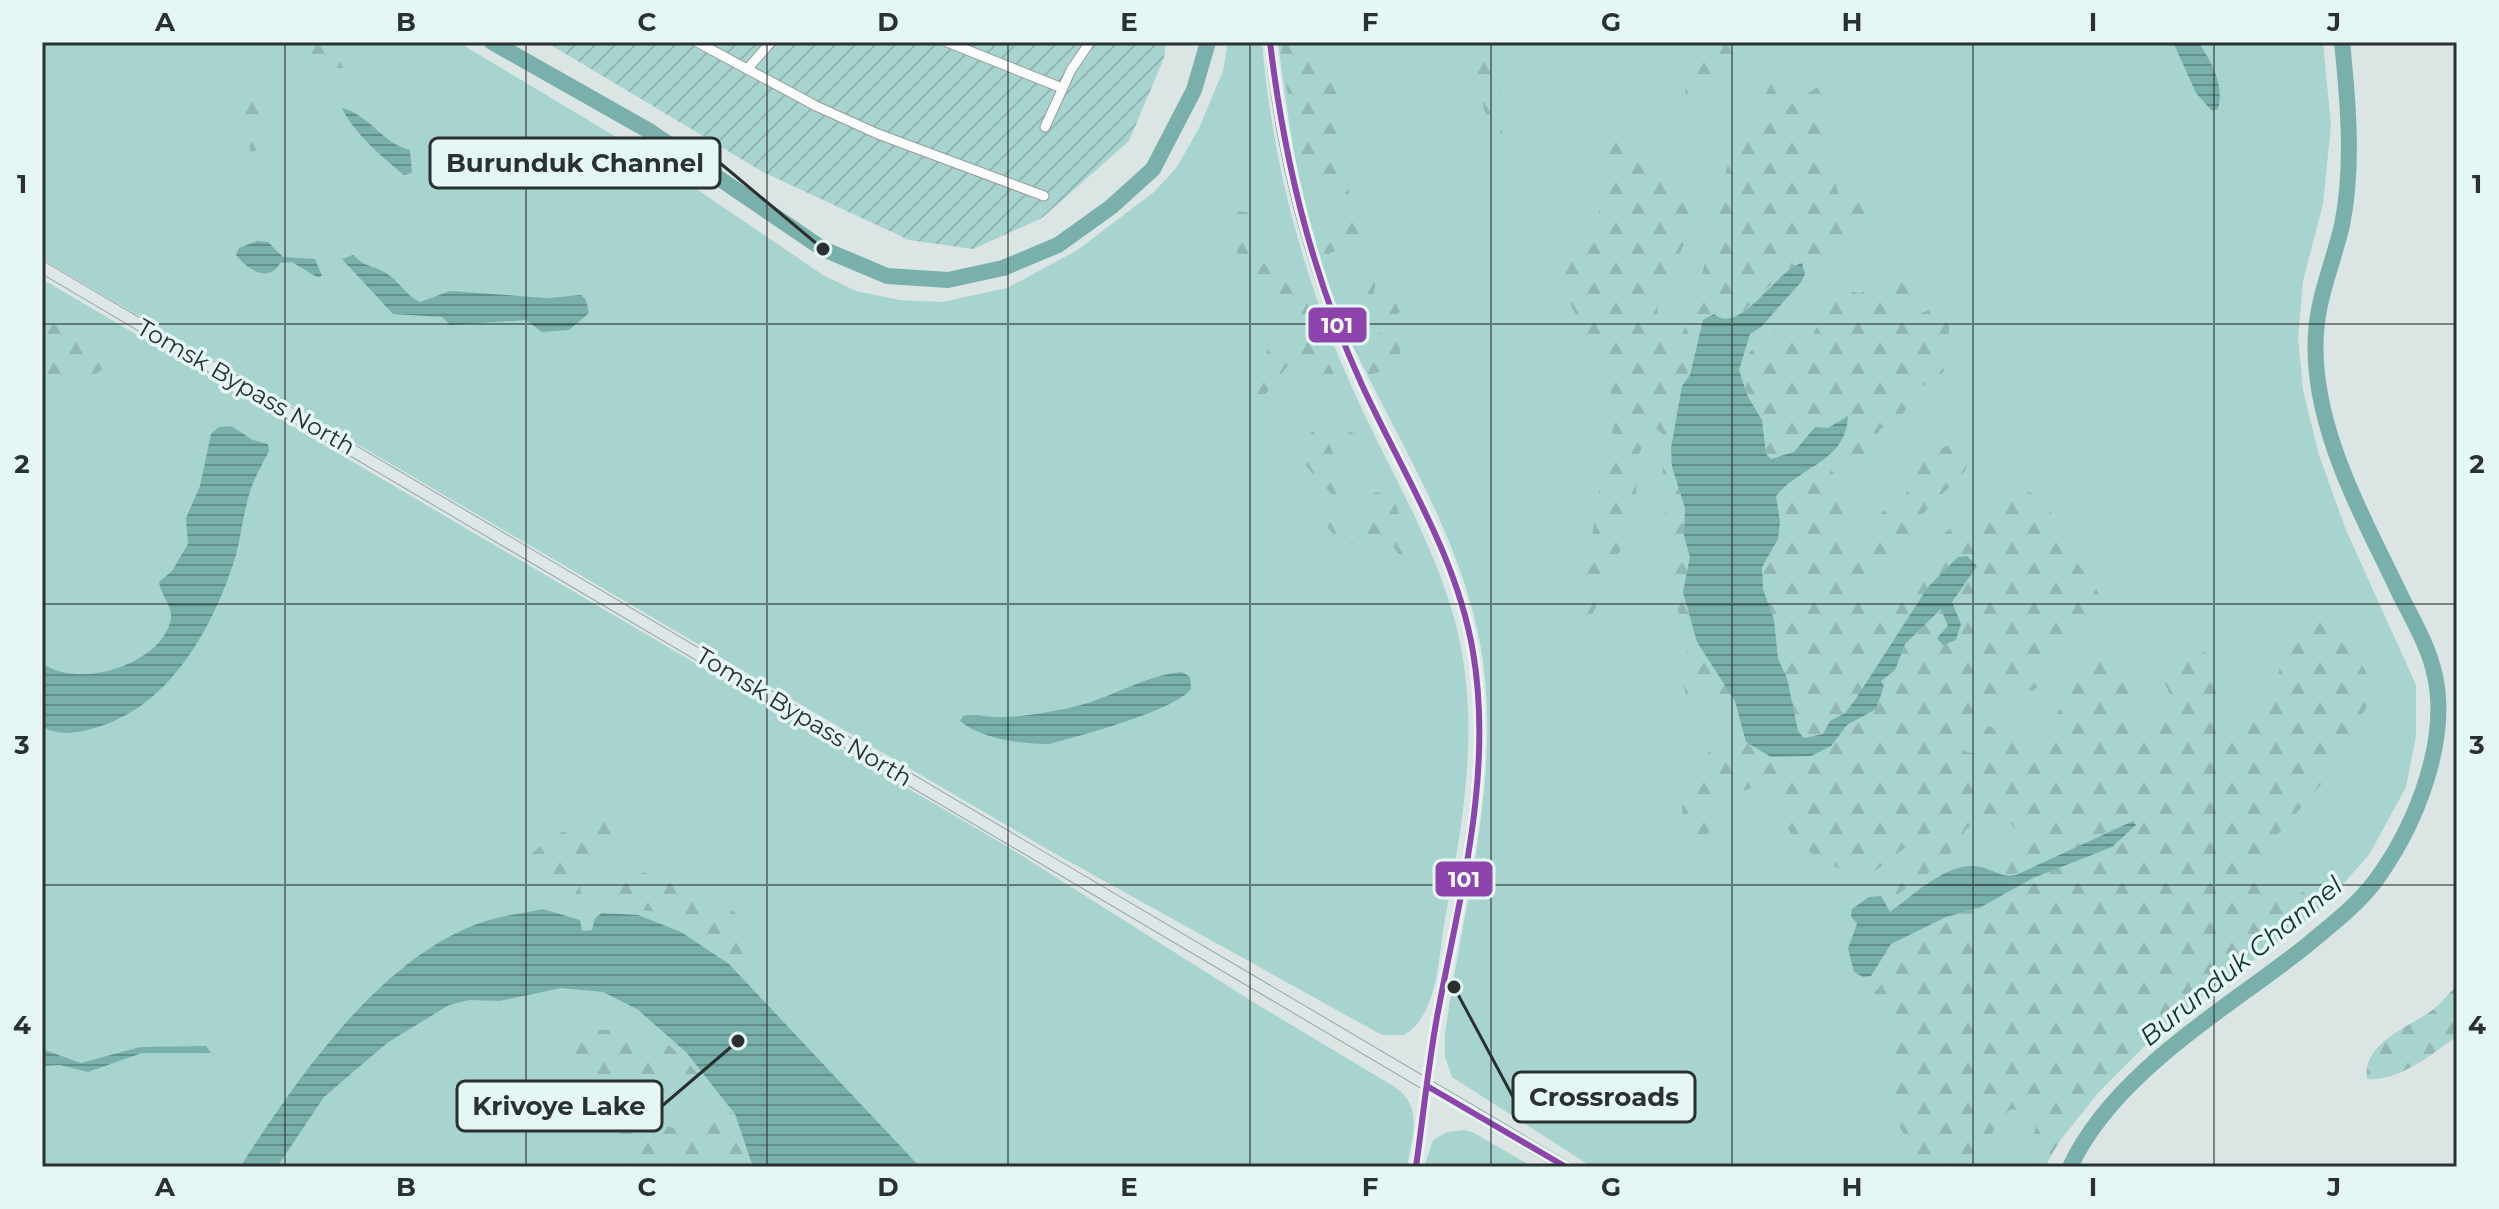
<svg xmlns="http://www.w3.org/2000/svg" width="2499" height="1209" font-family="Montserrat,sans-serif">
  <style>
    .grass { fill: #a8d4d0 }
    .forest { fill: url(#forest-firs) }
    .garden { fill: url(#garden-furrows) }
    .water { fill: url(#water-rules) }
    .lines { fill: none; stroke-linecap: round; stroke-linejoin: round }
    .river { stroke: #7ab0ac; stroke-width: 16 }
    .minor-casing { stroke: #959d9b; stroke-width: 11 }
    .major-casing { stroke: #95a8a6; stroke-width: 13 }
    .minor { stroke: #fafbfb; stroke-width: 9 }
    .major { stroke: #dee7e7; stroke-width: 11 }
    .bus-1-casing { stroke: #e4f7f5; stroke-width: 12 }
    .bus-1 { stroke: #8e44ad; stroke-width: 6 }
    .grid { fill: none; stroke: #2a3130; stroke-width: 2; stroke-opacity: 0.55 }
    .labels { text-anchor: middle; stroke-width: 7; stroke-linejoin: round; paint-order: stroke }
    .street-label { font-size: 24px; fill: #2a3130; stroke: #e4f7f5 }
    .water-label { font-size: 26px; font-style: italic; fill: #103432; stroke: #e4f7f5 }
    .leader { fill: none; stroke: #2a3130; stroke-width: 3 }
    .callout-dot { fill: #2a3130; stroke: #e4f7f5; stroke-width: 3 }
    .callout { fill: #e4f7f5; stroke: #2a3130; stroke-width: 3 }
    .callout-label { font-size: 26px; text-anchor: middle; font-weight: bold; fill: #2a3130 }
    .line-badge { stroke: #e4f7f5; stroke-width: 3 }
    .badge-label { font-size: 22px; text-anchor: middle; font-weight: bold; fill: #fff }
    .neatline { fill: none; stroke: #2a3130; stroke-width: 3 }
    .grid-label { font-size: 26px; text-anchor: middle; font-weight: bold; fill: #2a3130 }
  </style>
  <defs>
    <pattern id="forest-firs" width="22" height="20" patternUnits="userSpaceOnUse" patternTransform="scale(2)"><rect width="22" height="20" fill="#a8d4d0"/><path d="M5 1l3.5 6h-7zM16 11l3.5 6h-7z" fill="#91b6b3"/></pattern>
    <pattern id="garden-furrows" width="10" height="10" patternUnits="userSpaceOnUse" patternTransform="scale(2)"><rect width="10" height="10" fill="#a8d4d0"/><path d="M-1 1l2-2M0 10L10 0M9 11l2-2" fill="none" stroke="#91b6b3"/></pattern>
    <pattern id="water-rules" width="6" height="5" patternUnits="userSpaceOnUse" patternTransform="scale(2)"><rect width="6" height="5" fill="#7ab0ac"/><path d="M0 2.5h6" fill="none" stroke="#64908c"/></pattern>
  </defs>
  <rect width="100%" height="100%" fill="#dbe6e4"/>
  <path class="grass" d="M42 42H458L648 156 823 275 856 291 900 300 942 302 1007 288 1076 251 1154 192 1177 167 1199 128 1223 71 1228 42H1262C1272 163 1304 281 1354 392 1394 481 1454 574 1465 673 1476 758 1459 842 1444 925 1438 960 1438 1015 1404 1035H1382L1052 852 42 259Z
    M1278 42H2323L2331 126 2323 204 2303 281 2298 338 2303 390 2319 455 2346 530 2416 685V736L2406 787 2369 855 2318 912 2169 1022 2098 1093 2056 1146 2045 1167H1592L1452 1077 1445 1057V1034C1463 903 1506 766 1478 633 1455 525 1391 429 1345 329 1305 240 1290 138 1278 42Z
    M42 279 1008 847 1250 1000 1395 1087C1424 1107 1412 1137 1407 1167H42Z
    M1465 1130 1474 1133 1533 1167H1424L1433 1140 1447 1132Z"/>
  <path class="forest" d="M277 42C304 42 327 42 346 64L343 68C322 69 294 54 277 42Z
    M1279 42H1316L1338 98 1349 195 1365 243 1364 256 1353 261 1345 245 1325 256 1320 246V236L1340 223 1333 204 1321 196 1320 180 1305 174 1300 165Z
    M1473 42H1498L1502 133H1495L1484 109Z
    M1691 42H1741L1735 62 1699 107 1691 106 1686 98 1685 84Z
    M1782 71C1782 85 1770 95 1777 110 1795 107 1804 93 1820 86L1828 97 1820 128 1839 196 1843 200 1853 195 1861 185 1867 207 1848 243 1815 263 1787 269 1744 311 1699 331 1673 426 1672 467 1685 508 1694 633 1735 701 1746 742C1802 784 1830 733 1876 709L1884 686 1881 681 1898 662 1905 644 1942 609 1948 626 1941 631 1961 624 1952 602 1977 566 1928 587C1921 612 1897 633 1882 655 1871 673 1863 698 1845 713 1835 720 1830 722 1823 734L1804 738C1796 729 1759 580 1762 567 1764 561 1770 557 1771 551 1776 535 1777 513 1776 496L1823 463C1844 483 1869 501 1849 532 1845 539 1843 540 1845 549L1868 550 1881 513 1906 494 1926 452 1958 443 1967 447 1969 457 1965 471 1922 515 1873 587 1875 604C1917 605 1923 554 1948 530 1960 518 1974 519 1986 511 1992 506 1998 498 2005 495 2040 475 2060 528 2070 551 2079 572 2103 584 2100 608L2078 621 2074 633 2048 652C2050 671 2048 679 2033 691L2016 689 2005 693 1985 717 1950 726C1953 738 1960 753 1973 753L1980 730 1990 726C1997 730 2002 739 2009 742 2045 758 2071 684 2087 664L2103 659C2123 668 2136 691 2135 713L2142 719 2165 716 2172 708 2173 701 2157 666 2169 654 2201 650 2226 667 2222 697 2211 717 2219 723C2241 721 2241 710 2256 698L2261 701 2271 697C2285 658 2281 631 2324 615L2343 626 2375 691 2331 773 2273 840 2263 858 2265 886 2285 902 2320 882 2340 887C2289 944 2223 974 2167 1023 2122 1063 2073 1112 2045 1167H2024L2036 1127 2030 1113 2011 1109C1990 1126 1989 1141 1988 1167H1923L1897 1122 1892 1096 1898 1073 1874 993 1882 984C1877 967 1877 956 1891 944L1946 917 1981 907 2033 878 2111 847 2131 832 2119 825 2066 853 2004 878 2022 836 2010 823H1977L1967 828 1946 860 1897 895 1884 887C1895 863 1920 856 1932 833L1923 834 1862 881C1842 868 1813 859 1797 841 1780 822 1783 804 1756 787 1719 795 1706 822 1706 858H1698C1692 847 1685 835 1683 823 1678 790 1698 751 1729 740L1732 732 1724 713 1702 685 1697 688 1698 725H1694L1684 687 1688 656 1668 563 1661 433 1657 429 1645 439 1639 454 1635 507 1610 580 1585 628 1579 627 1597 502 1616 415 1608 378 1570 303 1559 267 1564 257 1595 242 1609 137 1625 129 1640 145 1656 181 1677 185 1693 224C1675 273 1639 301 1668 356L1674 355 1698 292 1732 147 1743 124 1759 108 1775 75Z
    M253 102 265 108C269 120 259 132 263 147L251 152 244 133 225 108Z
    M1239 211 1254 214 1253 238 1263 262 1280 276 1300 285 1307 301 1314 334 1346 398 1344 405 1335 407 1323 399 1302 365 1290 363 1263 397H1255V376L1263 368 1269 344 1290 339 1297 331 1294 317 1278 298 1258 296 1250 290C1244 265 1231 246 1231 221Z
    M1362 271 1369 272 1376 283 1373 297 1392 296 1400 312 1381 322 1369 308 1354 311 1350 278Z
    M1883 280H1911L1917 286 1888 321C1911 326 1922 306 1946 308L1952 314 1948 337 1931 356 1932 360 1941 362 1944 371C1937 382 1927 380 1919 389 1905 405 1904 424 1880 429L1865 454 1857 458 1842 452 1839 443 1848 427C1815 421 1801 453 1771 459L1766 454 1762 420 1747 395 1740 363C1758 342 1767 335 1793 326L1799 340 1813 335 1817 326 1807 311 1828 292 1841 287 1859 294Z
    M42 323C64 324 78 335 100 337L109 348 113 358C105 371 76 388 61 385 55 383 49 379 42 378Z
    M1386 330 1399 331 1402 338 1398 366 1369 375 1353 344 1359 339 1369 346 1373 344 1377 334Z
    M1318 429 1325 433 1343 478 1354 481 1358 489 1354 501 1348 504 1338 501 1306 466 1299 439Z
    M1350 432 1363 436 1368 452 1363 455 1344 448 1341 440Z
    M1383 492C1394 498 1397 505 1400 517L1393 527 1409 536 1419 558 1413 563 1403 560 1389 541 1381 549C1350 539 1347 554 1326 525L1329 516 1357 519 1376 514 1378 508 1373 493Z
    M619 807 623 827 603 864 577 874 582 897 577 910 571 908 563 894 529 876 530 855 552 836 596 820 609 808Z
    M640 871C668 881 737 900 749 930 752 940 748 952 745 961 716 962 697 927 671 916 652 908 628 912 609 905L604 889 608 880Z
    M2457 986V1036C2433 1054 2398 1082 2367 1079 2362 1042 2410 1027 2434 1009 2442 1002 2449 993 2457 986Z
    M578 1029 614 1030 635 1042C640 1041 649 1037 654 1037 668 1039 700 1075 708 1086L707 1096 701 1101 680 1093 669 1082C624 1084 596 1104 563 1062V1044Z
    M642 1091 662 1099 668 1127C692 1130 698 1120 717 1108L735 1114 751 1159 749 1167H622L597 1133 594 1103 603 1099 619 1102Z"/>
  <path class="garden" d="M546 42H1166L1164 58 1129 141 1042 218 973 249 909 240 763 172Z"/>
  <path class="water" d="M2173 42H2198C2211 60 2225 86 2218 109L2212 111 2196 93Z
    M342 108C370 115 383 144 410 150L412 173 404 175C383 158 353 132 342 108Z
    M257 241 268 242 283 257 315 259 322 276 317 277 292 262 280 263C269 284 247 269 236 255L239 248Z
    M353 255C368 269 373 265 386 273 400 282 405 295 420 302L450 291 548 298 581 295 586 300 589 313 569 330 542 332 526 320 450 325 442 317 393 314 342 259Z
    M1802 263 1805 274 1801 282 1761 327 1750 334 1739 370 1747 395 1762 420 1766 454 1771 459 1794 452 1815 427 1828 428 1848 416C1846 462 1800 466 1776 496L1780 522 1778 539 1762 567 1763 589 1774 620 1778 659 1787 678 1798 731 1804 738 1823 734 1830 721 1845 713 1855 700 1928 587 1958 557 1967 556 1977 566 1952 602 1961 624 1956 640 1943 645 1937 638 1948 626 1941 609 1905 644 1895 670 1881 681 1884 686 1876 709 1847 725 1831 746 1811 756 1771 757 1746 742 1735 701 1697 642 1683 592 1690 557 1684 536 1685 508 1672 467 1671 448 1682 386 1690 375 1703 320 1714 314C1740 337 1777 269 1802 263Z
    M231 426 253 440 268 444 269 451C262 465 253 480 249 495 243 515 241 535 236 555 215 623 173 703 101 726 82 732 59 738 42 726V663C78 690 158 665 170 623 175 607 161 597 159 582L172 571 188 544 186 518 200 486 211 434 219 427Z
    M1182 672 1190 677 1191 689C1174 711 1079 736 1049 744 1022 744 981 739 960 721L963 716C975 715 983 716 994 717 1019 718 1044 713 1069 708 1108 700 1142 676 1182 672Z
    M2133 821 2136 825 2112 847 2033 878 1981 907 1946 917 1891 944 1871 976 1863 977 1854 972 1848 948 1857 924 1851 916 1852 909 1869 897 1881 896 1890 912C1914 895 1949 860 1980 867 1995 870 2000 878 2016 875Z
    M543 909 580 920 582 931 592 930 595 918 602 913 638 915 681 932 729 964 920 1167H753L735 1114 686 1052 637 1009 603 992 561 988 500 1001 469 1000 449 1005 387 1043 324 1097 277 1167H240C297 1079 383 952 489 920 506 915 525 913 543 909Z
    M206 1046 211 1053H142L88 1072 60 1065 42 1066V1049L81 1063 140 1047Z"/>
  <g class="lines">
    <path class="river" d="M492 42 651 132 823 249 887 276 948 280 1003 268 1058 245 1111 207 1153 169 1194 90 1208 42
      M2070 1167C2114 1072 2227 1009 2306 946 2332 924 2362 902 2381 873 2417 821 2449 740 2435 676 2428 643 2410 616 2396 586 2359 509 2310 421 2316 333 2318 297 2334 260 2342 225 2354 167 2348 100 2342 42"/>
    <g class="minor-casing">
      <path id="minor" d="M697 42 816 106 878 134 1044 196
        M947 42 1062 88
        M1270 42C1281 161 1312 276 1362 385 1402 471 1457 557 1473 652 1494 768 1458 903 1437 1017 1428 1067 1423 1117 1416 1167
        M749 67 771 42
        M1045 127 1071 70 1090 42"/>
    </g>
    <g class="major-casing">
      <path id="major" d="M42 267 1566 1167"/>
    </g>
    <use href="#minor" class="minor"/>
    <use href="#major" class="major"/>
    <g class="bus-1-casing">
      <path id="bus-1" d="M1270 42C1284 161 1312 276 1362 385 1402 472 1457 556 1473 652 1494 775 1459 898 1437 1017 1428 1067 1423 1117 1416 1167
        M1427 1086 1566 1167"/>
    </g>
    <use href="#bus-1" class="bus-1"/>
  </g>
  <path class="grid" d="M285 42V1167M526 42V1167M767 42V1167M1008 42V1167M1250 42V1167M1491 42V1167M1732 42V1167M1973 42V1167M2214 42V1167M42 324H2457M42 604H2457M42 885H2457"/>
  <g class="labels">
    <g class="street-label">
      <text transform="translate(246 387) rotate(30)" y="8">Tomsk Bypass North</text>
      <text transform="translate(804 717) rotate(31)" y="8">Tomsk Bypass North</text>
    </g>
    <g class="water-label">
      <text transform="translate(2241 961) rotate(-39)" y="9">Burunduk Channel</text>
    </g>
  </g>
  <path class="leader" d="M823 249L720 163M1454 987L1513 1097M738 1041L662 1106"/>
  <g class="callout-dot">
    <circle cx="823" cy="249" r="8"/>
    <circle cx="1454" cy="987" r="8"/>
    <circle cx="738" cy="1041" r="8"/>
  </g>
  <g class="callout">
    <rect x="430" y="138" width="290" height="50" rx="8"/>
    <rect x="1513" y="1072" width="182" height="50" rx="8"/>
    <rect x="457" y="1081" width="205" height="50" rx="8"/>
  </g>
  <g class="callout-label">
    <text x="575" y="172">Burunduk Channel</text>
    <text x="1604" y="1106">Crossroads</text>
    <text x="559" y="1115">Krivoye Lake</text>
  </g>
  <g class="line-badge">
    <rect x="1307" y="306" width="61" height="38" rx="8" fill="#8e44ad"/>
    <rect x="1434" y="860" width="60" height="38" rx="8" fill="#8e44ad"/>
  </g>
  <g class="badge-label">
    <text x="1337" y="333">101</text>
    <text x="1464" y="887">101</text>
  </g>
  <rect width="2499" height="1209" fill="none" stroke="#e4f7f5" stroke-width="88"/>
  <rect x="44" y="44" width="2411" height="1121" class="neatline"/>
  <g class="grid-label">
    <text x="165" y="31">A</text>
    <text x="406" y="31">B</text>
    <text x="647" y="31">C</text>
    <text x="888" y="31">D</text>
    <text x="1129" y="31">E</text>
    <text x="1370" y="31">F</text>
    <text x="1611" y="31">G</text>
    <text x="1852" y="31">H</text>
    <text x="2093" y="31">I</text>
    <text x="2334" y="31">J</text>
    <text x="22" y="193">1</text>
    <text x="2477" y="193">1</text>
    <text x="22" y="473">2</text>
    <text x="2477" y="473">2</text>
    <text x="22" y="754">3</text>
    <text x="2477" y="754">3</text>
    <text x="22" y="1034">4</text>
    <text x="2477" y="1034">4</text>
    <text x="165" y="1196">A</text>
    <text x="406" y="1196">B</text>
    <text x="647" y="1196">C</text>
    <text x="888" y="1196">D</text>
    <text x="1129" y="1196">E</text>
    <text x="1370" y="1196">F</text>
    <text x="1611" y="1196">G</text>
    <text x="1852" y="1196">H</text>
    <text x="2093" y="1196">I</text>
    <text x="2334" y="1196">J</text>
  </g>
</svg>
